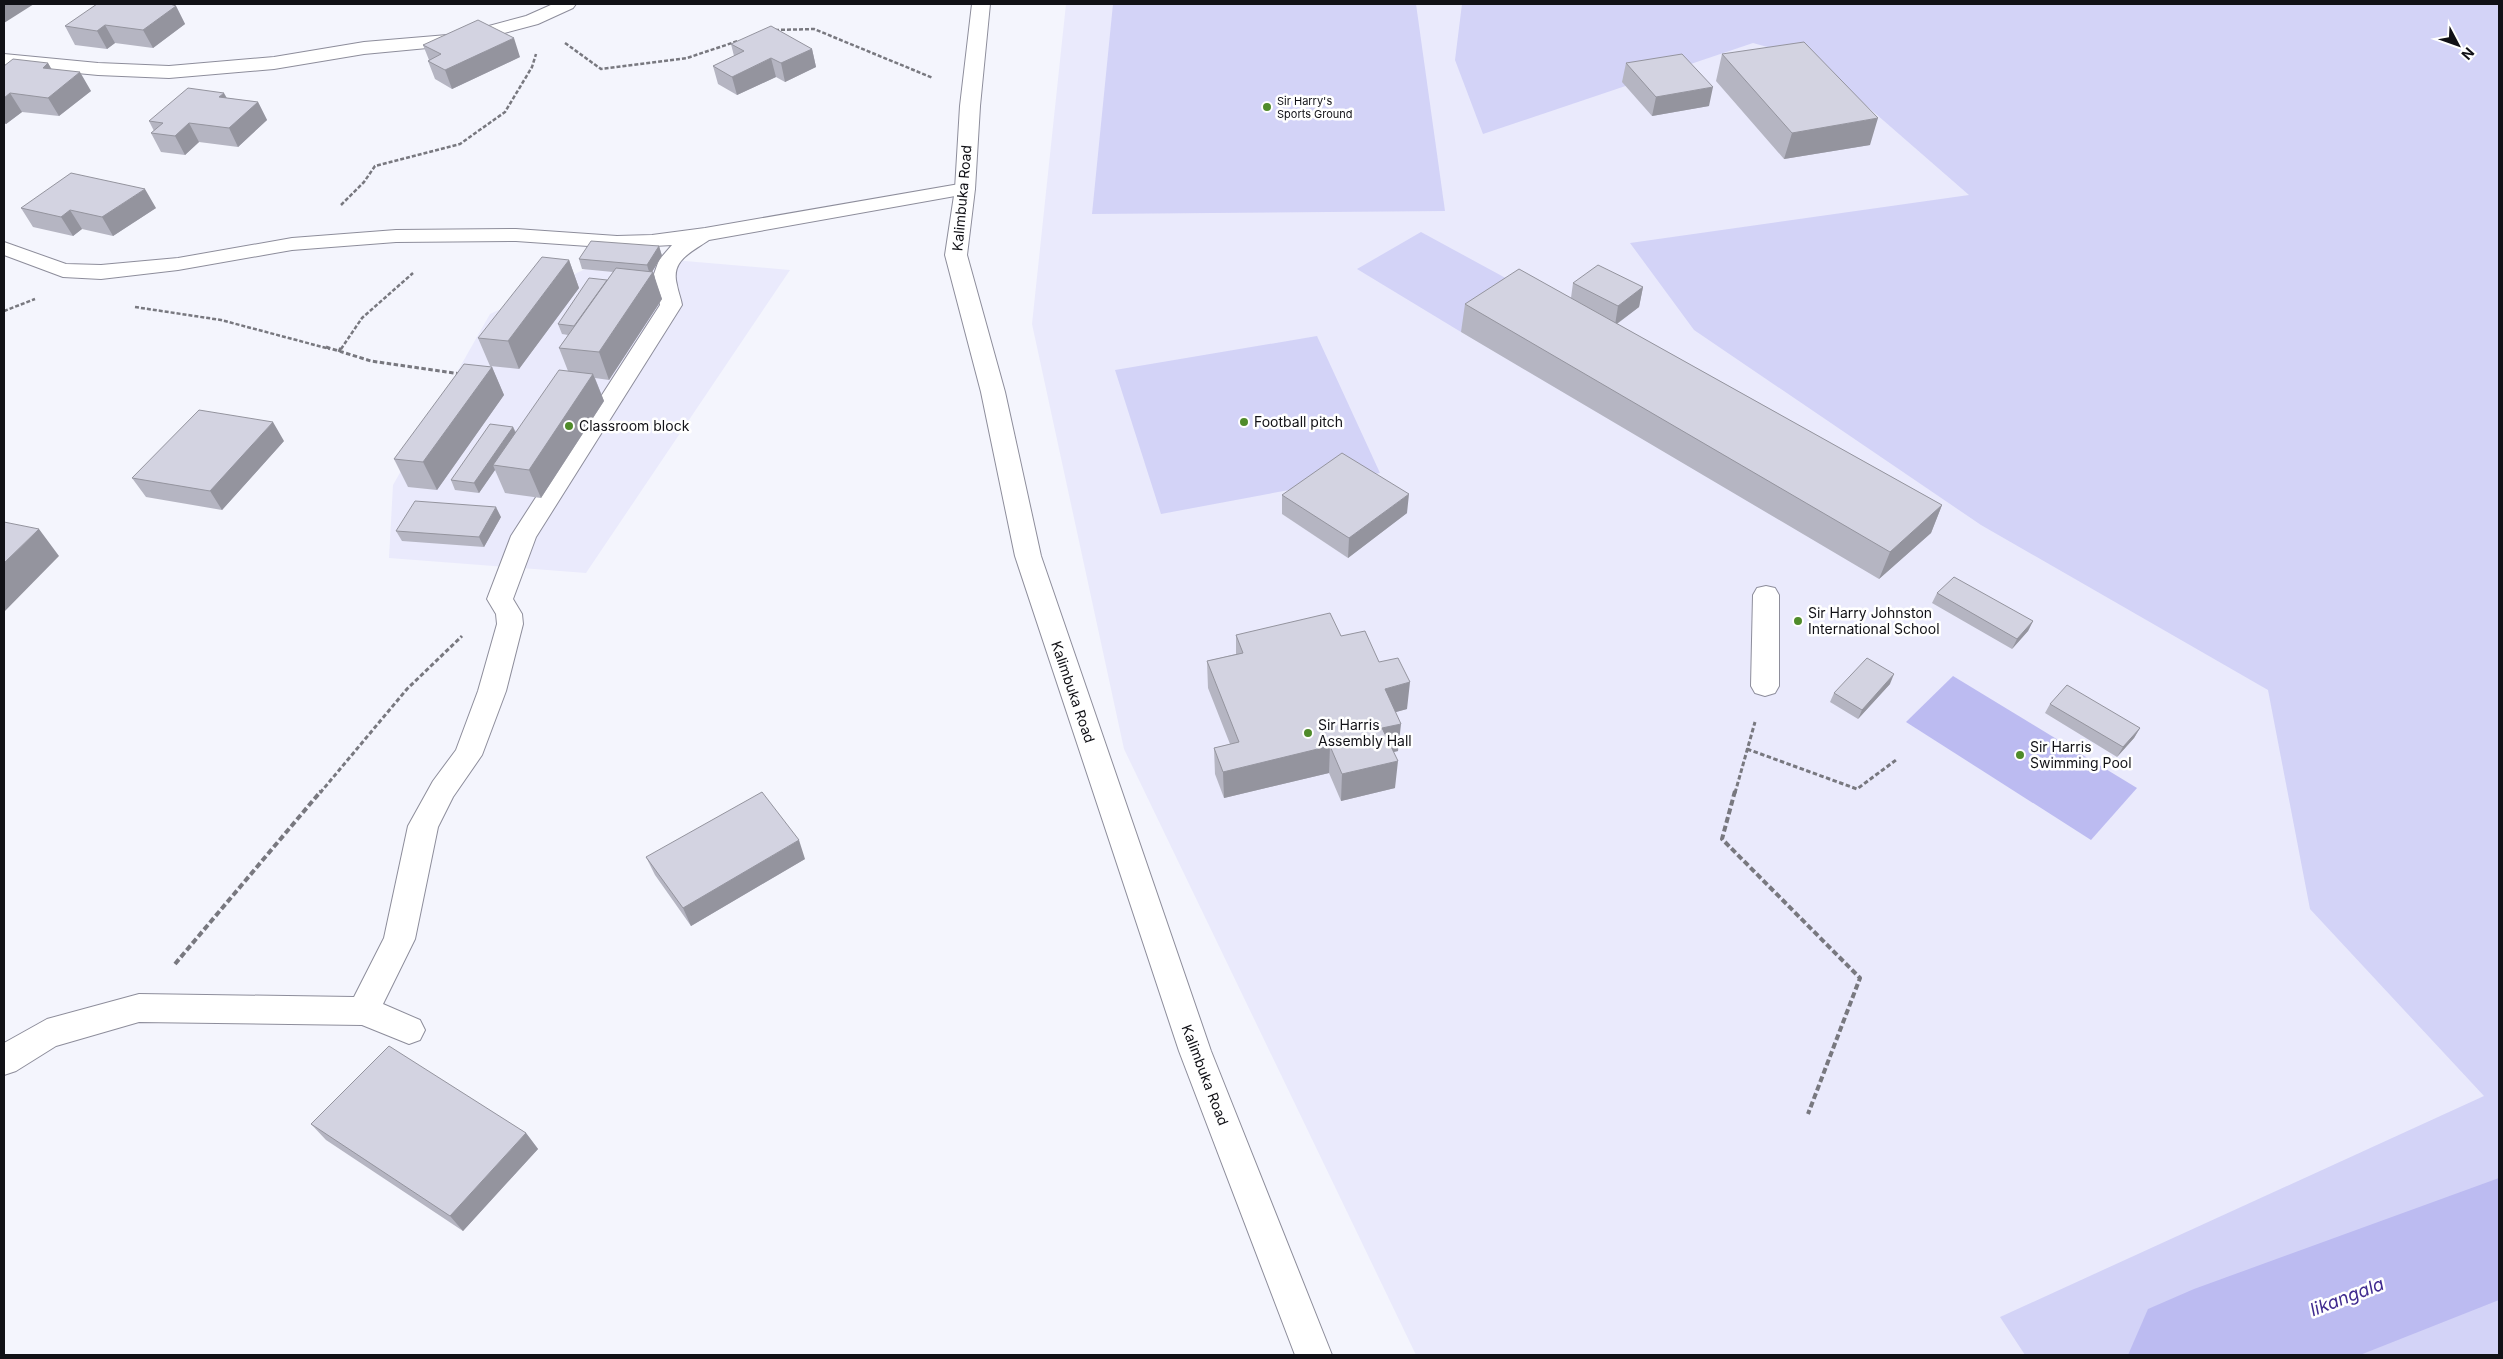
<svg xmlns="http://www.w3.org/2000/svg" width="2503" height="1359" font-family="Inter,sans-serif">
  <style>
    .built { fill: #eaeafc }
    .green { fill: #d3d3f7 }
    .water { fill: #bcbbf1 }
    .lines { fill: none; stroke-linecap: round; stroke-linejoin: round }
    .river { fill: #bcbbf1; fill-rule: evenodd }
    .lane-casing { stroke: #8d8d9b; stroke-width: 2 }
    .street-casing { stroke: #8d8d9b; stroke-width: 2 }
    .path-far2 { stroke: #78787f; stroke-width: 2.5; stroke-dasharray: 4 2; stroke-linecap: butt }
    .path-far1 { stroke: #78787f; stroke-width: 3; stroke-dasharray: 4.5 2.5; stroke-linecap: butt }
    .path { stroke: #78787f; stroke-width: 4; stroke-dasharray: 6 3; stroke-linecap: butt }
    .lane { fill: #fff; fill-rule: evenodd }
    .street { fill: #fff; fill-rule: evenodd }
    .wall { fill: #b5b5c2 }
    .shaded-wall { fill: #94949e }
    .building { fill: #d3d3e1; stroke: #94949e }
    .poi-dot { fill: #4f8b2a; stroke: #fff; stroke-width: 2 }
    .labels { text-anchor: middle; stroke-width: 5; stroke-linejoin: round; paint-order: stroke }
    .far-poi-label { font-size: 11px; fill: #111116; stroke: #fff; text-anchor: start }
    .street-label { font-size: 14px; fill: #111116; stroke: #fff }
    .poi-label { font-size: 14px; fill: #111116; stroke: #fff; text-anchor: start }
    .near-water-label { font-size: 18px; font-style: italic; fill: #402b8f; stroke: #fff }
  </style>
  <rect width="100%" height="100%" fill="#f4f5fd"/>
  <path class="built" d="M1066 4H2073L2499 494V1164L2080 1355H1416L1124 749 1032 324Z
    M615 255 790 270 586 573 389 558 393 485 490 314Z"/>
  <path class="green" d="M1113 4H1416L1445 211 1092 214Z
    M1462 4H2499V1355H2025L2000 1317 2484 1096 2310 909 2268 690 1981 525 1694 330 1630 243 1969 195 1814 60 1753 43 1483 134 1455 60Z
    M1421 232 1524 288 1515 297 1461 332 1357 269Z
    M1317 336 1380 473 1161 514 1115 370Z"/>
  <path class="water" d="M1953 676 2137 788 2091 840 1906 722Z"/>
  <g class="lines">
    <path class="river" d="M2499 1178V1300L2360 1355H2128L2148 1309 2194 1289Z"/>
    <g class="lane-casing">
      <path id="lane" d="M965 183 972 185 975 189 972 193 709 240C692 252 670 260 677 285 678 292 681 298 682 305L536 537 513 599 522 614 523 624 506 691 482 755 453 797 438 827 415 939 383 1004 420 1020 425 1030 420 1040 409 1044 362 1025 139 1022 56 1046 16 1071 4 1075V1043L47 1019 139 994 354 997 384 938 408 826 433 781 456 750 478 691 497 624 496 614 487 599 511 536 660 305 654 274 659 260 672 245 617 248 516 241 396 242 292 250 178 270 101 279 63 277 4 255V242L66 264 101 265 178 258 292 238 396 230 516 229 617 236 652 235 705 228Z
        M1766 586 1775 588 1779 595V686L1775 693 1765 696 1755 693 1751 686 1753 595 1757 588Z"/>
    </g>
    <g class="street-casing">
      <path id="street" d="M553 4H576L573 8 538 24 459 45 364 54 274 69 169 78 98 75 4 66V54L98 63 169 66 274 57 364 42 459 34 526 16Z
        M972 4H990L980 106 975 189 967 255 1005 392 1041 556 1211 1051 1332 1355H1295L1179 1051 1015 556 981 392 945 255 955 189 960 106Z"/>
    </g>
    <path class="path-far2" d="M775 30 814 29 933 78
      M565 43 601 69 687 58 738 41
      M341 205 364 182 375 166 460 144 505 112 532 67 536 54
      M135 307 221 320 330 349
      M4 311 35 299
      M341 349 362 318 413 273"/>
    <path class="path-far1" d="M326 347 371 361 461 374
      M339 352 341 347
      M1747 749 1857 789 1896 760
      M320 793 407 689 462 636
      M1735 793 1755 722"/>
    <path class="path" d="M1735 791 1722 839 1860 978 1808 1114
      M175 964 321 791"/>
    <use href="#lane" class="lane"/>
    <use href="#street" class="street"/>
  </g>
  <path class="wall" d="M176 6 185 24 153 48 115 43 107 49 75 45 65 26Z
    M731 44 812 49 816 67 785 82 776 77 737 95 718 84 713 66 734 56Z
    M423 45 520 57 452 89 435 79 428 61 429 60Z
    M1722 54 1870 145 1784 159 1716 81Z
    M48 63 51 69 91 91 59 116 22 112 6 124H4V66Z
    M1626 63 1709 106 1652 116 1622 82Z
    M227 98 258 102 267 120 238 147 199 142 185 155 161 152 151 133 154 131 149 121Z
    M21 208H156L113 236 82 229 73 236 33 227Z
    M659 246 662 256 652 272 662 299 609 380 595 378 604 401 541 498 505 493 495 470 479 493 455 490 451 480 513 427 516 432 568 371 559 348 568 335 562 334 558 324 607 280 613 272 582 269 579 259Z
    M569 260 579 288 519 369 490 366 478 338Z
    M1573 283 1643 287 1639 307 1617 324 1942 505 1931 533 1879 579 1461 332 1465 304 1571 298Z
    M492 367 504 395 437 490 408 487 394 459Z
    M284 441 222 510 146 497 132 478Z
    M1282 495 1407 513 1348 558 1282 514Z
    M501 517 484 547 402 541 396 531Z
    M1937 593 2033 621 2028 631 2012 649 1932 603Z
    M1236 635 1341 636 1379 662 1407 709 1395 712 1398 751 1393 752 1395 788 1341 801 1329 773 1224 798 1215 774 1214 748 1230 744 1208 688 1207 661 1236 654Z
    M1890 684 1858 719 1830 702 1834 693Z
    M2050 704 2140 728 2134 738 2117 757 2045 713Z
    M646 857 805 859 691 926 655 875Z
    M311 1124 526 1133 538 1149 463 1231 326 1140Z"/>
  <path class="shaded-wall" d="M4 4H34L4 23Z
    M176 6 185 24 153 48 143 30Z
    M105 25 115 43 107 49 97 31Z
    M514 38 520 57 452 89 445 70Z
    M812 49 816 67 785 82 781 63Z
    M771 58 776 77 737 95 732 77Z
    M48 63 59 82 43 68Z
    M80 72 91 91 59 116 48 98Z
    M1713 87 1709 106 1652 116 1656 97Z
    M10 93 22 112 6 124 4 121V98Z
    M224 93 234 111 219 97Z
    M258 102 267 120 238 147 229 128Z
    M1878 118 1870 145 1784 159 1792 133Z
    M189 123 199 142 185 155 175 136Z
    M145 189 156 208 113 236 102 217Z
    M70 210 82 229 73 236 61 217Z
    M659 246 662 256 650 275 647 265Z
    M569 260 579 288 519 369 508 341Z
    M653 272 662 299 609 380 599 352Z
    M1643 287 1639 307 1615 325 1618 306Z
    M492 367 504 395 437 490 423 462Z
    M593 374 604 401 541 498 529 470Z
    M273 422 284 441 222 510 210 491Z
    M513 427 517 437 493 465 495 470 479 493 474 483Z
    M1409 494 1407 513 1348 558 1349 538Z
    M1942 505 1931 533 1879 579 1890 552Z
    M496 507 501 517 484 547 479 537Z
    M39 529 59 556 4 612V563Z
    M2033 621 2028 631 2012 649 2017 639Z
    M1894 674 1890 684 1858 719 1862 710Z
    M1410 682 1407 709 1382 716 1385 689Z
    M1401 724 1398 751 1380 755 1382 728Z
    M2140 728 2134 738 2117 757 2123 747Z
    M1330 746 1329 773 1224 798 1223 772Z
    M1398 761 1395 788 1341 801 1342 774Z
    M799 840 805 859 691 926 683 908Z
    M526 1133 538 1149 463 1231 450 1216Z"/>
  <path class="building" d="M97 4H170L176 6 143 30 105 25 97 31 65 26Z
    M478 20 514 38 445 70 428 61 441 54 423 45Z
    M771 26 812 49 781 63 771 58 732 77 713 66 744 51 731 44Z
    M1804 42 1878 118 1792 133 1722 54Z
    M1682 54 1713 87 1656 97 1626 63Z
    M13 59 48 63 43 68 80 72 48 98 10 93 4 98V66Z
    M188 88 224 93 219 97 258 102 229 128 189 123 175 136 151 133 163 123 149 121Z
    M71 173 145 189 102 217 70 210 61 217 21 208Z
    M591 241 659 246 647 265 579 259Z
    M542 257 569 260 508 341 478 338Z
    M1598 265 1643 287 1618 306 1573 283Z
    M616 268 653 272 599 352 559 348Z
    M1519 269 1942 505 1890 552 1465 304Z
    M589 278 607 280 574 326 558 324Z
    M464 364 492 367 423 462 394 459Z
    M559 370 593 374 529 470 493 465Z
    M199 410 273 422 210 491 132 478Z
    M490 424 513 427 474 483 451 480Z
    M1342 453 1409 494 1349 538 1282 495Z
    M415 501 496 507 479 537 396 531Z
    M4 522 39 529 4 563Z
    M1954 577 2033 621 2017 639 1937 593Z
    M1330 613 1341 636 1365 631 1379 662 1398 658 1410 682 1385 689 1401 724 1382 728 1398 761 1342 774 1330 746 1223 772 1214 748 1239 742 1207 661 1243 653 1236 635Z
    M1867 658 1894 674 1862 710 1834 693Z
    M2067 685 2140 728 2123 747 2050 704Z
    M762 792 799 840 683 908 646 857Z
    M389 1046 526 1133 450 1216 311 1124Z"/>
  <g class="poi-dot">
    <circle cx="1267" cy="107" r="5"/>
    <circle cx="1244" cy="422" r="5"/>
    <circle cx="569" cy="426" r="5"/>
    <circle cx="1798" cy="621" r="5"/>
    <circle cx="1308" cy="733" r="5"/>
    <circle cx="2020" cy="755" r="5"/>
  </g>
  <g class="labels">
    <g class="far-poi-label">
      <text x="1277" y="105">Sir Harry's<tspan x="1277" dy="13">Sports Ground</tspan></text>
    </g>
    <g class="street-label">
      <text transform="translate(962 198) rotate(-85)" y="5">Kalimbuka Road</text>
      <text transform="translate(1073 692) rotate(71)" y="5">Kalimbuka Road</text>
      <text transform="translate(1205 1075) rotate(69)" y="5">Kalimbuka Road</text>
    </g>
    <g class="poi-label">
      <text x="1254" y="427">Football pitch</text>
      <text x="579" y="431">Classroom block</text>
      <text x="1808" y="618">Sir Harry Johnston<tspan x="1808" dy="16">International School</tspan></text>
      <text x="1318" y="730">Sir Harris<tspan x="1318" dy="16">Assembly Hall</tspan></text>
      <text x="2030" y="752">Sir Harris<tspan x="2030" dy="16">Swimming Pool</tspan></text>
    </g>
    <g class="near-water-label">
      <text transform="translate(2347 1297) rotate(-21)" y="6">likangala</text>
    </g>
  </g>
  <rect width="2503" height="1359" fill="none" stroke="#111116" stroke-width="10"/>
  <g transform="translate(2458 45) rotate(131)" stroke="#ffffff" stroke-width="4" paint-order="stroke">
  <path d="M0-4L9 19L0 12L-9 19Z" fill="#111116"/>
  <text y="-8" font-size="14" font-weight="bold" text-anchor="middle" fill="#111116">N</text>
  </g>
</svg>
